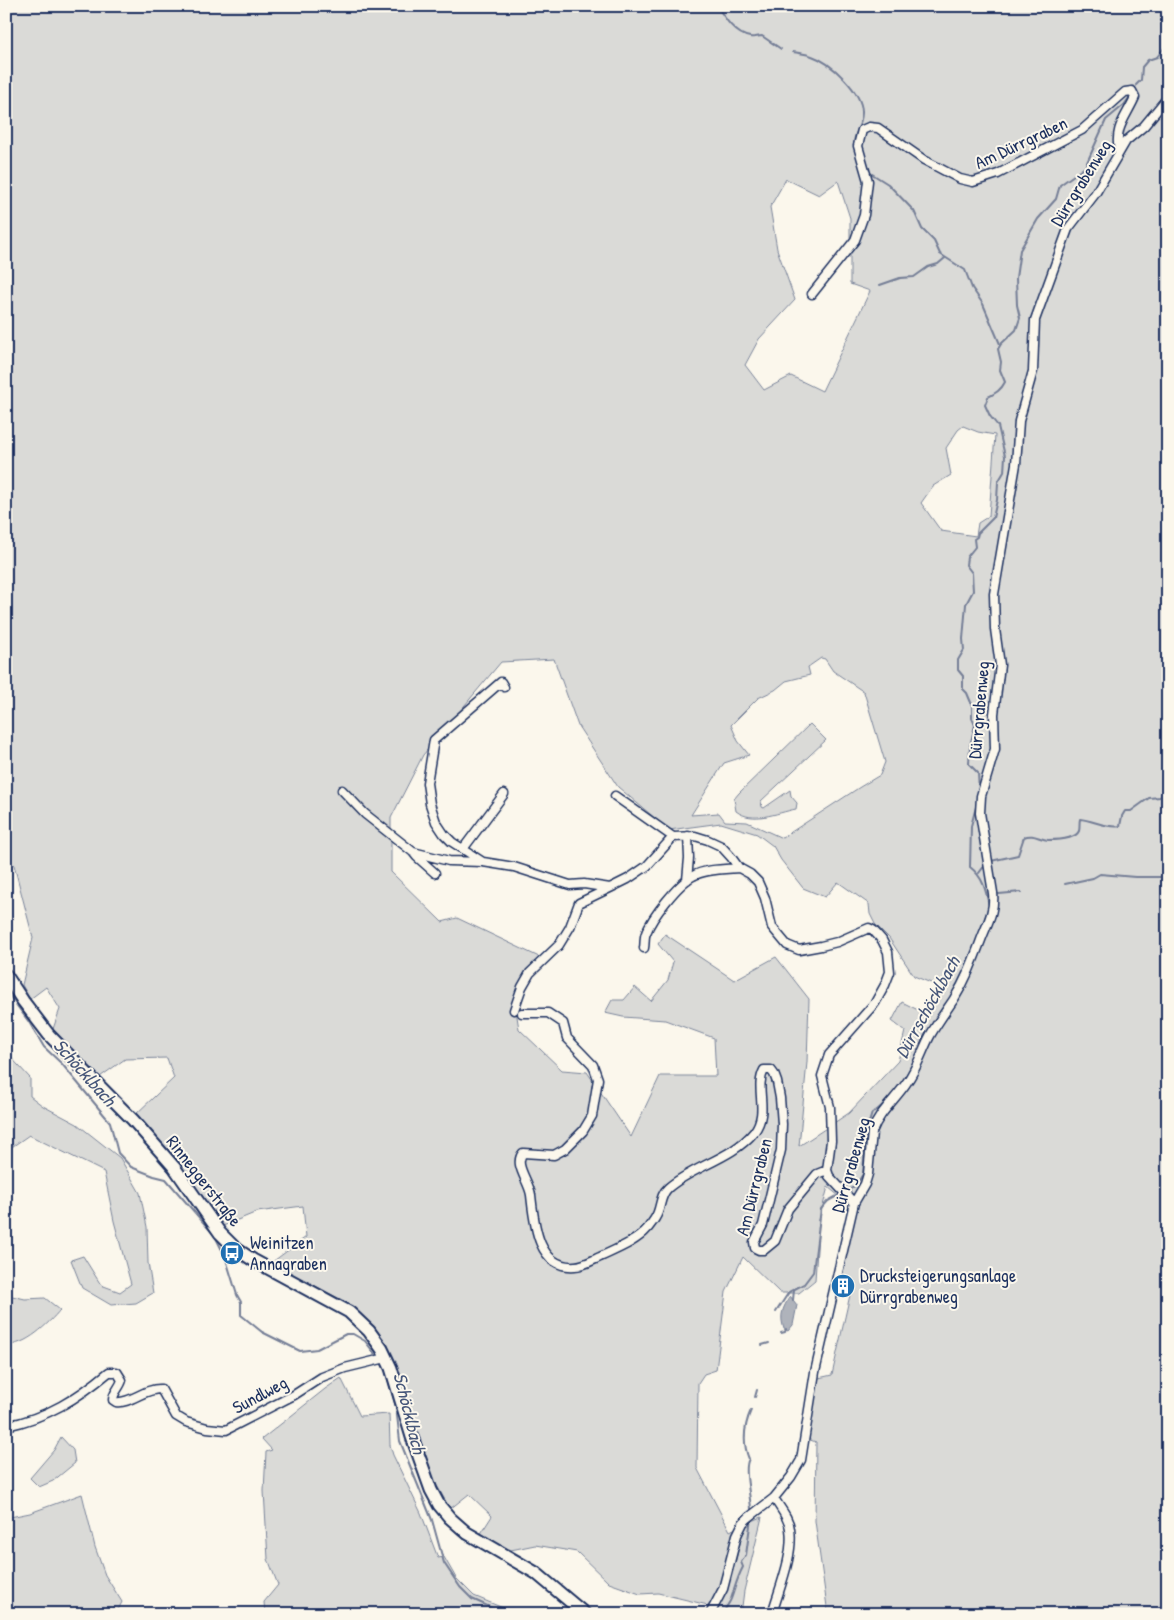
<svg xmlns="http://www.w3.org/2000/svg" width="1174" height="1620" font-family="'Patrick Hand',sans-serif">
  <style>
    .green { fill: #dadad7; stroke: #7a849a; fill-rule: evenodd }
    .water { fill: #afb3bb; stroke: #747e96 }
    .lines { fill: none; stroke-linecap: round; stroke-linejoin: round }
    .stream { stroke: #747e96; stroke-width: 2 }
    .minor-casing { stroke: #1b2f5e; stroke-width: 11 }
    .secondary-casing { stroke: #1b2f5e; stroke-width: 15 }
    .minor { stroke: #fbf7ec; stroke-width: 8 }
    .secondary { stroke: #fbf7ec; stroke-width: 11 }
    .labels { text-anchor: middle; stroke-width: 4; stroke-linejoin: round; paint-order: stroke }
    .street-label { font-size: 18px; fill: #1b2f5e; stroke: #fbf7ec }
    .poi-label { font-size: 18px; fill: #1b2f5e; stroke: #fbf7ec; text-anchor: start }
    .water-label { font-size: 19px; font-style: italic; fill: #47577a; stroke: #fbf7ec }
  </style>
  <rect width="100%" height="100%" fill="#fbf7ec"/>
  <filter id="ink" filterUnits="userSpaceOnUse"><feTurbulence type="fractalNoise" baseFrequency=".02" numOctaves="2"/><feDisplacementMap in="SourceGraphic" scale="10" xChannelSelector="R" yChannelSelector="G"/><feConvolveMatrix kernelMatrix="1 2 1 2 8 2 1 2 1" color-interpolation-filters="sRGB"/></filter>
  <g filter="url(#ink)">
    <path class="green" d="M6 6H1168V1614H828L815 1521 816 1442 807 1439 814 1379 832 1375 852 1286 837 1276 851 1206 828 1187 819 1220 815 1280 799 1293H780L743 1257 726 1292 716 1370 704 1374 698 1383 697 1468 730 1531 736 1528 727 1571 712 1606 658 1593 640 1594 609 1583 577 1552 535 1545 506 1551 463 1539 473 1534 480 1535 492 1516 469 1494 450 1509 425 1464 372 1326 346 1302 271 1263 306 1237 303 1206 257 1212 223 1226 188 1179 135 1115 174 1078 167 1058 125 1059 97 1079 53 1029 60 1009 46 987 30 999 22 985 33 938 14 865 6 857ZM786 179 819 195 838 181 850 218V284L870 291 822 391 791 376 764 390 745 365 759 339 795 300 777 249 770 207ZM963 426 978 432 995 435 989 516 978 523 976 536 941 531 921 503 933 486 951 475 946 448 958 430ZM821 658 825 659 833 671 864 692 885 762 880 775 860 787 782 838 747 822 725 821 719 813 691 815 724 763 749 755 738 741 731 725 758 698 775 690 786 681 810 675 808 667ZM554 659 578 726 618 787 669 830 721 823 757 834 773 846 781 860 803 888 825 897 838 882 869 904 870 914 875 924 889 938 914 976 943 988 922 1012 902 1002 892 1021 905 1031 898 1061 849 1113 799 1146 807 1062 809 999 776 957 734 980 665 934 658 944 673 962 668 980 651 1001 635 987 624 1000H612L605 1013 623 1017 665 1020 714 1038 716 1076H660L631 1137 587 1072 562 1070 519 1029 514 998 539 957 457 918 442 922 391 872V818L423 755 501 662Z
      M810 724 826 740 761 801 762 807 764 808 790 790 791 796 797 803 796 809C776 813 753 824 736 811L734 799 739 793Z
      M7 1053 30 1078V1096L43 1106 77 1124 120 1158 140 1193 147 1227 148 1263 153 1293 136 1303 111 1305 82 1288 71 1260 83 1256 101 1285 120 1292 131 1284 114 1221 104 1172 29 1135 6 1151Z
      M8 1295 25 1299 45 1298 60 1310C48 1324 26 1346 6 1345V1296Z
      M341 1378 360 1416 389 1414 390 1445 393 1455 421 1513 438 1558 444 1557 456 1578 474 1596 503 1608 514 1609 526 1614H265L264 1602 278 1585 268 1559 264 1491 266 1452 272 1450 262 1439 325 1389Z
      M61 1437 73 1450 75 1463 53 1481 39 1487 30 1478 54 1450Z
      M82 1494 95 1547 105 1575 122 1602 116 1614H6V1505H9L10 1517 30 1513Z
      M762 1517 744 1591 741 1614H714L734 1567 745 1524Z"/>
    <path class="water" d="M790 1296 797 1305 793 1325 788 1331 784 1329C779 1315 783 1308 790 1296Z"/>
    <g class="lines">
      <path class="stream" d="M717 6C724 17 735 35 750 37 753 38 758 36 762 36L781 49
        M793 52C799 53 807 54 812 56 830 62 863 92 862 113 861 132 848 135 858 158
        M1136 85 1141 80 1142 67 1148 60 1157 57 1168 43
        M869 172 888 184 914 211 922 229 934 241 940 254 965 270 972 288 983 304 1000 344
        M880 285 900 278 914 277 928 267 938 264 945 258
        M979 791 978 773 969 764 970 746 975 725 972 718V705L967 693 963 689V676L958 670V660L964 650 963 639 966 604 973 591 972 573 966 565 967 557 975 547 974 539 977 537 978 533 993 518 997 500 998 482 1004 472 1005 456 998 426 990 416 985 405 988 397C996 393 1001 390 1005 382L1000 370 1001 362 998 349 1001 344 1016 330 1020 318 1017 305 1016 278 1020 250 1038 219 1056 199 1060 185 1085 167 1106 120 1124 105 1129 98
        M977 803 971 826 970 867C983 877 986 890 989 906
        M991 861 1018 855 1024 837C1033 833 1039 839 1048 840 1056 840 1075 840 1079 831 1080 828 1079 822 1080 819 1092 820 1110 829 1120 826L1122 816 1125 811H1131L1149 798 1160 797 1168 787
        M979 873 985 865
        M1065 884 1093 878 1100 874 1135 877H1168
        M999 894 1021 892
        M979 936 988 910
        M6 991 29 1022 44 1047 62 1064 110 1122 118 1153 131 1167 154 1176 166 1179 215 1236 225 1256 237 1295 241 1302V1315L262 1332 300 1351 317 1349 346 1334H353L365 1341 378 1358
        M934 1022 952 995
        M904 1080 917 1055
        M846 1192 856 1185 863 1174 866 1132 872 1113C880 1110 884 1102 891 1097
        M793 1300 794 1290
        M776 1312 789 1292 804 1284 813 1272 821 1209 828 1201 839 1195
        M781 1333 785 1332 786 1329
        M762 1345 769 1343
        M381 1362 384 1365 396 1407 400 1441 432 1520 444 1563 460 1587 472 1599 492 1608 519 1614
        M755 1397 757 1390
        M751 1510C751 1498 743 1468 749 1459 742 1442 744 1426 751 1410
        M723 1614C725 1608 729 1604 731 1599 735 1588 737 1578 743 1567L741 1562 746 1555 751 1518"/>
      <g class="minor-casing">
        <path id="minor" d="M812 294 855 240 864 215 868 181 858 146 862 130 869 127 878 128 924 160 960 179 973 182 998 174 1082 130 1125 92 1132 91 1135 97C1126 118 1114 127 1119 151
          M342 790 365 814 413 852 417 857 435 873
          M615 796 673 837
          M463 849 504 794
          M413 852 449 861 483 862 514 867 570 885 584 884 610 888 628 879 647 866 673 837 695 836 708 840 721 846 731 857 739 868 750 874 758 882 765 898 772 927 787 945 799 950 821 946 837 942 869 928 873 930 882 940 888 952 890 972 885 985 875 1003 829 1055 822 1076 830 1107 831 1141 827 1170 829 1176 854 1203
          M483 862 452 842 444 834 436 822 430 804 427 783 434 740 501 682 504 687
          M687 880 689 858 688 836
          M644 948C645 943 644 937 646 933 652 917 678 884 693 876 704 869 726 869 739 868
          M514 1010 522 987 530 973 559 945 570 927 579 903 610 888
          M522 1013H548L563 1023 567 1038 593 1065 598 1079 592 1116 583 1131 565 1149 554 1155 523 1153C513 1164 529 1181 531 1195 534 1221 537 1269 575 1266 583 1266 593 1260 600 1257 617 1249 636 1242 648 1228 652 1223 656 1218 658 1212 661 1204 661 1194 668 1188 693 1166 732 1159 754 1132 770 1111 754 1089 764 1070H771L774 1074 777 1082 780 1098 782 1124 781 1150 763 1225 754 1242 755 1248 759 1250H764L775 1241 788 1209 817 1174 827 1170
          M6 1426C47 1418 78 1398 109 1372H117L122 1380C120 1388 113 1392 113 1400L116 1402C130 1404 145 1388 161 1389L176 1416 186 1422 207 1428 226 1430 294 1395 322 1377 345 1368 386 1358
          M710 1614 723 1589 737 1535 743 1523 748 1518 774 1498 791 1477 801 1460 815 1372 854 1203 865 1184 868 1174 872 1132C879 1112 896 1099 907 1082 918 1067 922 1050 931 1034 938 1022 946 1011 954 999 966 980 973 961 981 940 987 924 995 911 993 893L980 813 981 796 995 749 994 714 1000 665 995 629 994 594 1016 464 1019 421 1033 371 1035 320 1068 229 1095 194 1126 141 1144 126 1168 97
          M772 1614C779 1589 794 1555 790 1529 789 1518 780 1508 774 1498"/>
      </g>
      <g class="secondary-casing">
        <path id="secondary" d="M6 975 23 1001 49 1035 133 1120 174 1167 220 1233 235 1248 253 1260 349 1312 369 1331 382 1349 391 1368 412 1437 431 1490 439 1505 450 1518 467 1533 536 1573 585 1614"/>
      </g>
      <use href="#minor" class="minor"/>
      <use href="#secondary" class="secondary"/>
    </g>
  </g>
  <defs>
    <g id="bus-disc" transform="scale(1.25)"><circle r="9.5" fill="#1f6fb2" stroke="#fbf7ec"/><path d="M-5-6H5V4H4V6H2V4H-2V6H-4V4H-5ZM-3.5-4V0h7V-4ZM-3.5 1.2v1.5H-2V1.2ZM2 1.2v1.5H3.5V1.2Z" fill="#fff"/></g>
    <g id="building-disc" transform="scale(1.25)"><circle r="9.5" fill="#1f6fb2" stroke="#fbf7ec"/><path d="M-4-6H4V6H1V3H-1V6H-4ZM-2.5-4.3h1.7v1.8h-1.7ZM.8-4.3h1.7v1.8H.8ZM-2.5-1h1.7V.8h-1.7ZM.8-1h1.7V.8H.8Z" fill="#fff"/></g>
  </defs>
  <g fill-rule="evenodd">
    <use href="#bus-disc" x="232" y="1253"/>
    <use href="#building-disc" x="843" y="1286"/>
  </g>
  <g class="labels">
    <g class="street-label">
      <text transform="translate(1021 143) rotate(-25)" y="6">Am Dürrgraben</text>
      <text transform="translate(1081 183) rotate(-58)" y="6">Dürrgrabenweg</text>
      <text transform="translate(979 710) rotate(-85)" y="6">Dürrgrabenweg</text>
      <text transform="translate(851 1165) rotate(-74)" y="6">Dürrgrabenweg</text>
      <text transform="translate(204 1181) rotate(52)" y="6">Rinneggerstraße</text>
      <text transform="translate(754 1187) rotate(-76)" y="6">Am Dürrgraben</text>
      <text transform="translate(260 1395) rotate(-28)" y="6">Sundlweg</text>
    </g>
    <g class="poi-label">
      <text x="250" y="1249">Weinitzen<tspan x="250" dy="21">Annagraben</tspan></text>
      <text x="860" y="1282">Drucksteigerungsanlage<tspan x="860" dy="21">Dürrgrabenweg</tspan></text>
    </g>
    <g class="water-label">
      <text transform="translate(927 1007) rotate(-61)" y="7">Dürrschöcklbach</text>
      <text transform="translate(85 1072) rotate(48)" y="7">Schöcklbach</text>
      <text transform="translate(410 1413) rotate(76)" y="7">Schöcklbach</text>
    </g>
  </g>
  <rect width="1174" height="1620" fill="none" stroke="#fbf7ec" stroke-width="25"/>
  <rect x="12" y="12" width="1149" height="1595" fill="none" stroke="#1b2f5e" stroke-width="2" filter="url(#ink)"/>
</svg>
